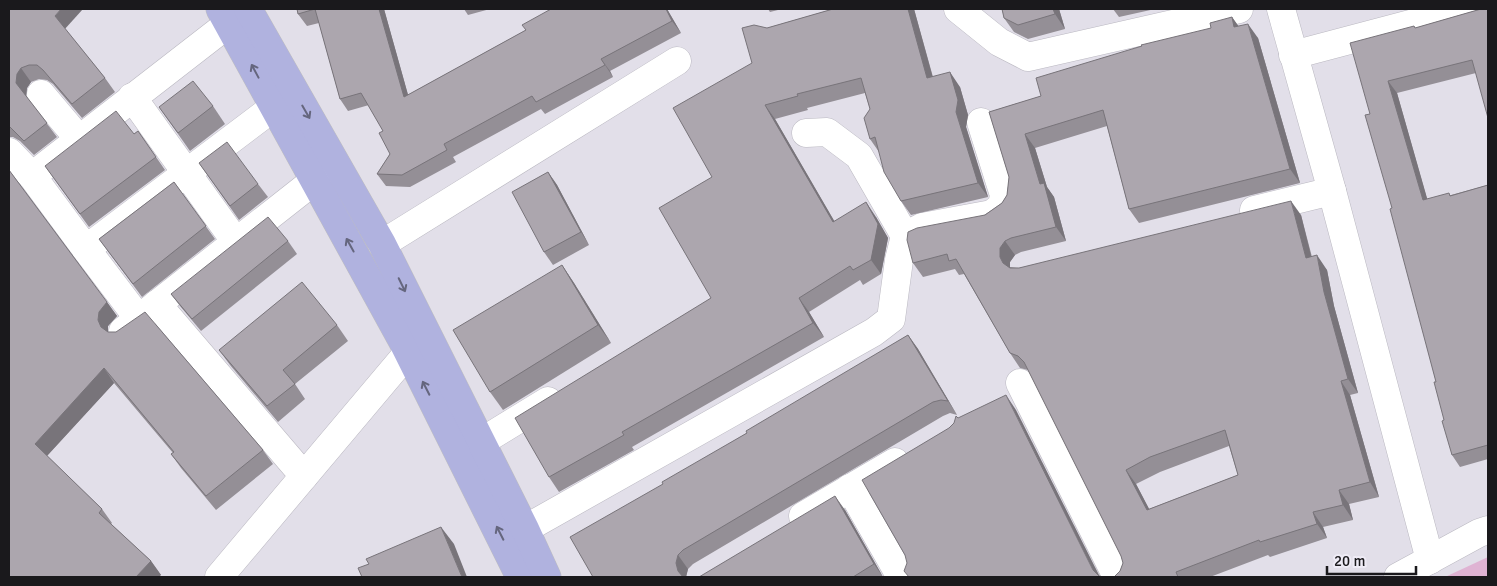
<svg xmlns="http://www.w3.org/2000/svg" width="1497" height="586" viewBox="0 0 1497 586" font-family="Signika,sans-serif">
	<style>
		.green { fill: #dfb3d3 }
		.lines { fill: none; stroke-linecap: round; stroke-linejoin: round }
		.minor-casing { stroke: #bab8c1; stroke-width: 29 }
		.major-casing { stroke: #bfbfbf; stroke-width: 29 }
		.minor { stroke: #fff; stroke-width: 28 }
		.major { stroke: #b0b2df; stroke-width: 28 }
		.wall { fill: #948f96; fill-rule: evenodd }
		.shaded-wall { fill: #78747a }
		.building { fill: #aca6ae; stroke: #78747a; fill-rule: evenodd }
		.oneway { stroke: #65667e }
	</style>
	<rect width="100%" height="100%" fill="#e2dfe9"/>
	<path class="green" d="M1488 557V577H1445Z"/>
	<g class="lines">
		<g class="minor-casing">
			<g id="minor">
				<path d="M958 9 999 42 1028 57 1239 9"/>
				<path d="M1281 9 1332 191 1430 560"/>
				<path d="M228 24 32 176 86 249 274 107"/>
				<path d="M1293 55 1467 9"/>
				<path d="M41 94 79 139"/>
				<path d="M132 97 236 242"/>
				<path d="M806 133 827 132 859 156 905 236"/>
				<path d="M9 152 32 176"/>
				<path d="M1254 210 1332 191"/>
				<path d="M382 244 677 61"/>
				<path d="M86 249 139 319"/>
				<path d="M157 304 304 476"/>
				<path d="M123 331 315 180"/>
				<path d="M1020 383 1117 577"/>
				<path d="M481 442 548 401"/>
				<path d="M850 488 901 577"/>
				<path d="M803 516 895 462"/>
				<path d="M525 529 874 332 891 319 899 260 905 236 922 227 992 214 1002 206 1004 195 981 122"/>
				<path d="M219 577 422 336"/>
				<path d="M1398 577 1479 533 1488 530"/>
			</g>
		</g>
		<g class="major-casing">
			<g id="major">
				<path d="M220 9 403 342 520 577"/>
				<path d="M248 9 382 244 525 529 547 577"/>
			</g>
		</g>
		<use href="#minor" class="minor"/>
		<use href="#major" class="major"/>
	</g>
	<g class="wall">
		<path d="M9 9 65 29 105 78 115 92 82 118 53 84 47 80 39 79 31 82 27 88 26 96 57 137 34 155 20 141 13 137H9Z"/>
		<path d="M297 9H384L408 95 526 30 551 9H667L681 33 610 71 613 77 545 114 541 109 453 157 456 162 410 187 386 186 377 174 390 154 383 131 369 105 348 111 340 99 319 23 307 26 298 14Z"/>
		<path d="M464 9H490L468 15Z"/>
		<path d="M768 9H782L770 12Z"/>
		<path d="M833 9H914L933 77 960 87 968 115 966 127 988 197 911 215 901 201 879 152 870 139V109L865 93 807 108 808 110 775 119 834 221 876 217 888 238 881 274 863 285 860 280 809 312 824 337 632 447 634 450 559 492 549 477 711 298 712 177 752 63 767 28Z"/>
		<path d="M1002 9H1059L1065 29 1028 39 1014 32 1004 18Z"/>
		<path d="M1113 9H1155L1119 17Z"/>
		<path d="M1481 9 1476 73 1397 93 1427 199 1451 195 1488 185V459L1460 467 1452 455 1436 382 1392 208 1370 114 1414 26 1415 28Z"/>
		<path d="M1232 17 1238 26 1258 38 1300 183 1139 223 1129 209 1107 126 1035 148 1047 187 1054 197 1066 241 1021 252 1015 255 1010 262V267L1019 268 1301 215 1312 257 1327 270 1334 306 1358 393 1350 395 1379 497 1349 504 1353 520 1323 527 1327 538 1270 557 1268 555 1210 577H1112H1114L1120 571 1123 563 1121 556 1028 370 1020 368 1010 353 964 274 959 275 955 269 923 277 913 263 1002 203 1007 195 1009 177 989 112 1041 96 1211 28ZM1229 446 1238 475 1149 509 1136 484 1160 472Z"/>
		<path d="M213 106 225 124 190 151 159 107Z"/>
		<path d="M138 131 165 170 89 227 45 166 134 134Z"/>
		<path d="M199 163 258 184 268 197 239 220Z"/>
		<path d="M9 170 117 316 108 326V332L263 450 273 464 216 510 181 468 171 454 173 453 114 383 47 456 102 509 112 523 111 524 151 561 161 575 9 577Z"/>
		<path d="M548 172 557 185 589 245 553 265 544 252Z"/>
		<path d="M174 182 215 239 142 297 99 239Z"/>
		<path d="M288 241 297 254 201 331 180 306 171 294Z"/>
		<path d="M562 265 574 283 611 343 503 410 490 392Z"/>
		<path d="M337 325 348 341 295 384 305 399 278 422 230 365 219 350Z"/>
		<path d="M908 335 918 349 957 415 950 413 943 416 693 564 688 569 686 577H593L663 484Z"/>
		<path d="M845 510 883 577H697H699Z"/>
	</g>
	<g class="shaded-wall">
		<path d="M61 9H83L64 30 55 16Z"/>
		<path d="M379 9H384L412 109 404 97Z"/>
		<path d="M666 9H667L681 33 672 21Z"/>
		<path d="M908 9H914L937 93 927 78Z"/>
		<path d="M1053 9H1059L1065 29 1055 14Z"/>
		<path d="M1232 17 1242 31 1234 27Z"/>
		<path d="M1248 24 1258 38 1300 183 1290 169Z"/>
		<path d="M601 59 610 71 613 77Z"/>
		<path d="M21 68 31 82 27 88 26 97 16 83 17 74Z"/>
		<path d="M950 72 960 87 968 115 966 127 988 197 978 183 956 112Z"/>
		<path d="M1388 81 1397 93 1431 212 1423 200Z"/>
		<path d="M765 105 775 119 843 236 833 222Z"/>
		<path d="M1025 134 1035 148 1047 187 1054 197 1066 241 1056 227 1040 184Z"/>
		<path d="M548 172 557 185 589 245 581 232Z"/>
		<path d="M1291 201 1301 215 1315 272 1306 258Z"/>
		<path d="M866 202 876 217 888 238 881 274 871 260Z"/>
		<path d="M1005 241 1015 255 1010 262V271L1003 263 1000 257V248Z"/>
		<path d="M1317 255 1327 270 1334 306 1358 393 1348 379 1324 292Z"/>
		<path d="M562 265 574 283 611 343 598 325Z"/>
		<path d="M799 298 809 312 824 337 813 323Z"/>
		<path d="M107 302 117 316 108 326V334L101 327 98 320 99 312Z"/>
		<path d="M908 335 918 349 957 415 948 401Z"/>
		<path d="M104 368 114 383 45 458 35 444Z"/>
		<path d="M1341 381 1350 395 1379 497 1370 482Z"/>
		<path d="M1006 395 1016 410 1100 577 1093 570Z"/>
		<path d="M1126 470 1136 484 1157 524 1147 510Z"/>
		<path d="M1339 490 1349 504 1353 520 1343 505Z"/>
		<path d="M835 496 845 510 883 577 874 564Z"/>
		<path d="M1313 512 1323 527 1327 538 1317 524Z"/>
		<path d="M441 527 454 544 467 577H462Z"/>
		<path d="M678 555 688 569 686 577H682L678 571 676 563Z"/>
		<path d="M151 561 161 575 159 577H136Z"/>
	</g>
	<g class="building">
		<path d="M9 9H61L55 16 105 78 72 104 43 70 37 65H29L21 68 17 74 16 83 47 123 24 141 9 126Z"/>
		<path d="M297 9H379L404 97 526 30 522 25 551 9H666L672 21 601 59 605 65 536 102 532 96 444 144 447 150 402 175 377 174 390 154 379 133 383 131 361 93 340 99 315 9 298 14Z"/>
		<path d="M833 9H908L927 78 950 72 958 100 956 112 978 183 901 201 884 172 875 137 870 139 864 118 870 109 861 78 797 94 798 96 765 105 833 222 866 202 878 224 871 260 853 270 850 266 799 298 813 323 622 432 624 435 549 477 515 418 711 298 659 208 712 177 673 108 752 63 742 28 754 25 767 28Z"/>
		<path d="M1002 9H1053L1055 14 1018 25 1004 18Z"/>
		<path d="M1481 9H1488V118L1472 60 1388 81 1423 200 1449 193 1450 196 1488 185V445L1452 455 1442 421 1444 420 1434 382H1436L1390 209 1392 208 1365 115 1370 114 1350 43 1414 26 1415 28Z"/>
		<path d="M1232 17 1234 27 1248 24 1290 169 1129 209 1103 110 1025 134 1040 184 1044 183 1056 227 1011 238 1005 241 1000 248V257L1003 263 1010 268H1019L1291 201 1306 258 1317 255 1324 292 1348 379 1341 381 1370 482 1339 490 1343 505 1313 512 1317 524 1260 542 1259 540 1176 572 1178 577H1112H1114L1120 571 1123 563 1121 556 1024 362 1018 356 1010 353 956 259 949 261 947 254 913 263 907 240 908 232 917 228 985 215 1002 203 1007 195 1009 177 989 112 1041 96 1036 78 1142 46 1141 45 1211 28 1210 23ZM1225 430 1238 475 1147 510 1126 470 1150 457Z"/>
		<path d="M193 81 213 106 178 133 159 107Z"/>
		<path d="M116 111 134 134 138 131 156 157 80 214 45 166Z"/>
		<path d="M227 142 258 184 230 206 199 163Z"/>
		<path d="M9 170 107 302 99 312 98 320 101 327 108 332H116L145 312 263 450 206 496 171 454 174 452 104 368 35 444 102 509 99 513 151 561 136 577H9Z"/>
		<path d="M548 172 581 232 544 252 512 192Z"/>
		<path d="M174 182 206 226 133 284 99 239Z"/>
		<path d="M268 217 288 241 192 319 171 294Z"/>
		<path d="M562 265 598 325 490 392 453 330Z"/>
		<path d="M302 282 337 325 283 370 295 384 267 406 219 350Z"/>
		<path d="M908 335 948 401 941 400 933 402 683 550 678 555 676 563 678 571 683 577H686H593L570 537 663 484 662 482 747 433 746 431Z"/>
		<path d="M1006 395 1093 570 1099 576 1103 577H909L904 571 907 563 905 555 862 480 949 428 954 423 956 416 958 418Z"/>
		<path d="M835 496 874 564 853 577H697H699Z"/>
		<path d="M441 527 462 577H362L358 568 369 564 366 559Z"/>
	</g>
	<defs><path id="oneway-shaft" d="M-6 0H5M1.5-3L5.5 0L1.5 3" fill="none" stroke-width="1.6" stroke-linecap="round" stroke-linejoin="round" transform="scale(1.25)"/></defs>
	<g class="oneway">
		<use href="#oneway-shaft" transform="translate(255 71) rotate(-118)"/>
		<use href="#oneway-shaft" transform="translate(306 112) rotate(60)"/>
		<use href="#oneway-shaft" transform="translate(350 245) rotate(-119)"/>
		<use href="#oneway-shaft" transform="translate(402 285) rotate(64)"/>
		<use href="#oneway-shaft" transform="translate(426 388) rotate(-117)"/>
		<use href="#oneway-shaft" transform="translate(500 533) rotate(-117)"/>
	</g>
	<rect width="1497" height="586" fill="none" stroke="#1a191c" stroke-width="20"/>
	<path d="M1327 566v8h89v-8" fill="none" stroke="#1a191c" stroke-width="2.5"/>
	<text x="1334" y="566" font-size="15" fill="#1a191c" stroke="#efecf6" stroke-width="4" paint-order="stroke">20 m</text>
</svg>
